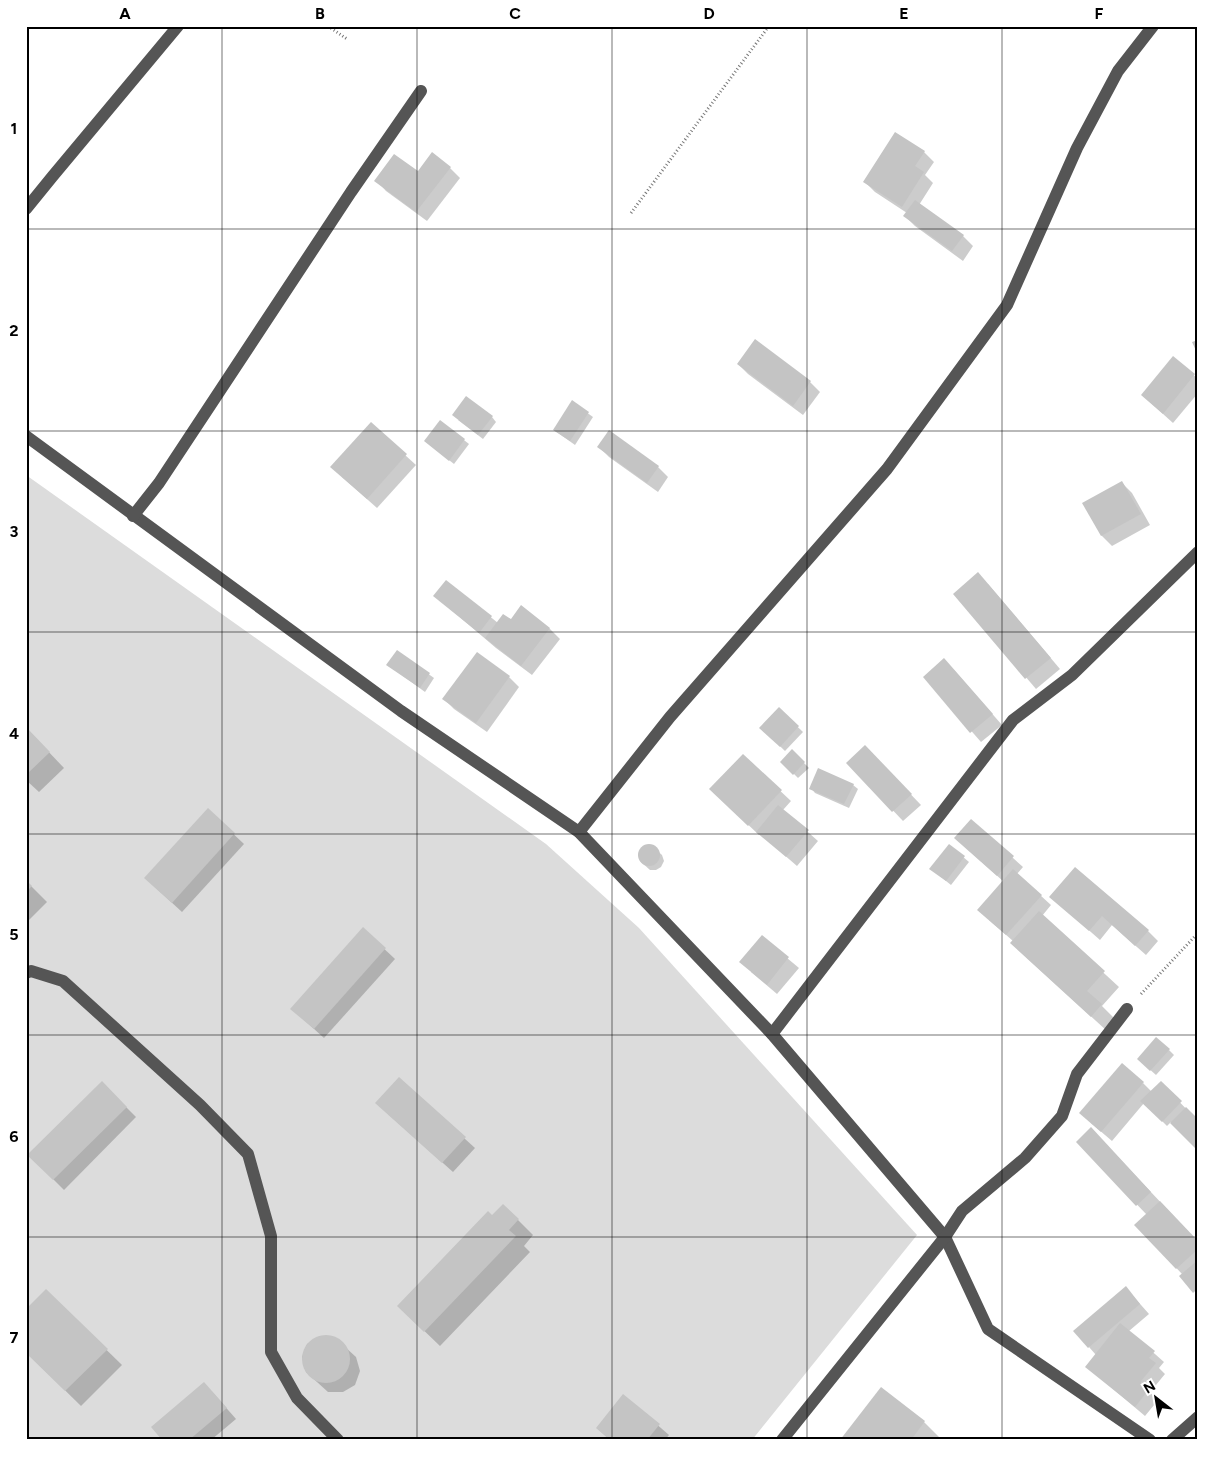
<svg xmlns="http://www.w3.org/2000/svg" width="1224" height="1466" viewBox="0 0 1224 1466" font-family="Figtree,sans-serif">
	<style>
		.green { fill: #dcdcdc }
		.shadow { fill: #0003 }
		.building { fill: #c4c4c4 }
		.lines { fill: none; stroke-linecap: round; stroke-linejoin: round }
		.path { stroke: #777; stroke-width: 3; stroke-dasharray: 1 2.5; stroke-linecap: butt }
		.minor { stroke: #555; stroke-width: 12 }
		.grid { fill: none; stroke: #000; stroke-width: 1; stroke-opacity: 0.55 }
		.neatline { fill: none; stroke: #000; stroke-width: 2 }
		.grid-label { font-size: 16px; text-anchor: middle; font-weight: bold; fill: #000 }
	</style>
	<rect width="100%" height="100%" fill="#fff"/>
	<path class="green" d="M26 475 546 844 639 928 917 1235 752 1440H26Z"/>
	<g class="shadow">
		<path d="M924 152 934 162 925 175 933 183 919 205 963 236 973 246 963 261 915 226 905 216 907 213 875 192 865 182Z"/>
		<path d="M450 168 460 178 427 221 386 191 376 180Z"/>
		<path d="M1174 358 1198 379V393L1173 423 1142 395Z"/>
		<path d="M738 364 810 382 820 392 803 415 748 374Z"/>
		<path d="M572 402 593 417 575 445 554 430Z"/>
		<path d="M492 417 496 422 483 439 458 420Z"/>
		<path d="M441 422 469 444 454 464 425 441Z"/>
		<path d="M371 424 416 465 377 508 342 477Z"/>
		<path d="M610 432 658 467 668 477 658 492 609 457 599 447Z"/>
		<path d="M1122 483 1132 493 1150 525 1112 546 1102 536 1084 503Z"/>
		<path d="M446 581 498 623 511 621 521 607 550 629 560 639 532 675 496 648 435 596Z"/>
		<path d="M988 584 1060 669 1036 689 955 594Z"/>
		<path d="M397 651 434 678 425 692 388 665Z"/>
		<path d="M954 670 1002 725 981 742 924 677Z"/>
		<path d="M509 677 519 687 487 732 454 709 444 699Z"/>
		<path d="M779 709 803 732 785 751 761 728Z"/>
		<path d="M26 728 64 768 39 792 26 780Z"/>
		<path d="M792 751 809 768 798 778 782 762Z"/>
		<path d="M743 756 791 801 783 810 818 841 797 866 760 834 759 835 721 799Z"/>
		<path d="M875 757 921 805 903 821 848 763Z"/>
		<path d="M853 785 858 789 849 808 815 793 811 788Z"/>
		<path d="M208 810 244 844 182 912 156 888Z"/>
		<path d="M971 820 1023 867 1017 874 1051 905 1042 916 1119 987 1102 1006 1117 1021 1107 1031 1027 958 1013 941 989 920 1004 882 955 838Z"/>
		<path d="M949 845 969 862 951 885 936 873Z"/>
		<path d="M646 846H652L662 855 664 861 661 867 656 870H650L640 861 639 855 641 849Z"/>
		<path d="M26 881 47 902 26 923Z"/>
		<path d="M1051 897 1148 931 1158 941 1146 955 1112 925 1100 940Z"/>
		<path d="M363 929 395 959 324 1038 302 1018Z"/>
		<path d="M762 937 799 968 777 994 751 972Z"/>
		<path d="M1169 1050 1174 1055 1156 1075 1138 1059Z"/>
		<path d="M399 1079 475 1148 453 1172 387 1113Z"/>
		<path d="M102 1083 136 1117 64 1190 29 1155Z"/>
		<path d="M1143 1083 1152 1092 1161 1083 1198 1121V1150L1171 1122 1167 1126 1144 1103 1112 1141 1091 1123Z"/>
		<path d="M1101 1139 1198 1242V1296L1182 1274 1136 1225 1147 1215 1077 1142Z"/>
		<path d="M503 1205 533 1235 524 1246 530 1252 440 1346 414 1321 492 1216Z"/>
		<path d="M1126 1288 1149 1314 1129 1331 1164 1362 1159 1368 1165 1374 1151 1391 1159 1399 1145 1416 1087 1367 1096 1355 1089 1347Z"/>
		<path d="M46 1291 122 1365 81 1406 26 1352Z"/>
		<path d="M320 1336 334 1337 356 1357 360 1371 355 1385 343 1392H328L306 1372 302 1357 307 1344Z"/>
		<path d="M881 1389 924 1422 939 1437 938 1440H842Z"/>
		<path d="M214 1394 236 1419 211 1440H164Z"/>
		<path d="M624 1396 669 1435 665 1440H610L597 1428Z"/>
	</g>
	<g class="building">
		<path d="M895 132 925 151 915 166 924 172 902 207 863 182Z"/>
		<path d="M432 152 451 167 416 212 374 181 394 154 418 171Z"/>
		<path d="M915 200 964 235 952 251 903 216Z"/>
		<path d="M755 339 811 381 793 406 737 364Z"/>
		<path d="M1198 340V355L1192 342Z"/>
		<path d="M1173 356 1195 374 1163 414 1141 395Z"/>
		<path d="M466 396 493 416 478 435 452 415Z"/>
		<path d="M572 400 589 412 570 441 553 430Z"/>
		<path d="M440 420 465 439 449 461 424 441Z"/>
		<path d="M371 422 407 454 367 499 330 467Z"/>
		<path d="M609 430 659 466 647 483 597 447Z"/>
		<path d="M1122 481 1141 514 1101 536 1082 503Z"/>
		<path d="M978 572 1051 658 1025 679 953 594Z"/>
		<path d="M446 580 492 616 479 633 433 596Z"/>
		<path d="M521 605 550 628 521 666 485 638 503 614 511 619Z"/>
		<path d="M397 650 430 673 420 688 386 665Z"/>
		<path d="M477 652 510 676 476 723 442 699Z"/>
		<path d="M944 658 993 714 970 733 923 677Z"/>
		<path d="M779 707 799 726 780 747 759 728Z"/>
		<path d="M26 727 50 752 26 775Z"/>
		<path d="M865 745 912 794 892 812 846 763Z"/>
		<path d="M792 749 805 762 793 775 780 762Z"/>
		<path d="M743 754 782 790 748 826 709 789Z"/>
		<path d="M818 768 854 784 844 804 809 789Z"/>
		<path d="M778 805 809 830 786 857 756 832Z"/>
		<path d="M208 808 235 833 172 903 144 878Z"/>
		<path d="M971 819 1014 856 997 876 954 838Z"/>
		<path d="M949 844 965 856 946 881 929 869Z"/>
		<circle cx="649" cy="855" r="11"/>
		<path d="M1075 867 1149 930 1135 946 1102 916 1089 931 1049 897Z"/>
		<path d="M1013 869 1042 895 1006 935 977 910Z"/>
		<path d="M26 880 32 886 26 892Z"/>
		<path d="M1039 911 1105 971 1087 991 1102 1004 1091 1017 1010 943Z"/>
		<path d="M363 927 386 948 314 1029 290 1009Z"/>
		<path d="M762 935 789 957 767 985 739 962Z"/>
		<path d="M1156 1037 1170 1049 1150 1071 1137 1059Z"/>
		<path d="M1122 1063 1144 1082 1101 1132 1079 1113Z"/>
		<path d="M399 1077 466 1137 442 1163 375 1103Z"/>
		<path d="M102 1081 127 1107 53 1180 27 1155Z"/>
		<path d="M1161 1081 1182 1101 1162 1122 1140 1101Z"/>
		<path d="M1186 1107 1198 1119V1151L1170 1123Z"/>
		<path d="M1091 1127 1151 1192 1136 1206 1076 1142Z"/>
		<path d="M1160 1201 1198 1241V1249L1176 1269 1134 1225Z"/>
		<path d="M503 1204 519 1219 509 1230 516 1236 424 1332 397 1306 488 1211 492 1215Z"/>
		<path d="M1198 1260V1288L1193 1293 1179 1276Z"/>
		<path d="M1126 1286 1140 1304 1088 1348 1073 1331Z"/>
		<path d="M46 1289 108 1349 65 1391 26 1353V1309Z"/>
		<path d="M1120 1323 1155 1351 1149 1358 1156 1363 1141 1381 1150 1388 1135 1407 1085 1367Z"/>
		<circle cx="326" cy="1359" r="24"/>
		<path d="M204 1382 227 1408 189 1440H162L151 1427Z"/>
		<path d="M881 1387 925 1421 911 1440H840Z"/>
		<path d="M623 1394 660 1424 647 1440H610L596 1428Z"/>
	</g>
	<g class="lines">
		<g class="path">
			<path d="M328 26 347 39"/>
			<path d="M631 213 769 26"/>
			<path d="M1141 994 1198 933"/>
		</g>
		<g class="minor">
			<path d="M26 209 52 177 178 26"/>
			<path d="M26 436 401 711 579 832 772 1034 945 1237 988 1329 1150 1440"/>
			<path d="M133 516 159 483 351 192 421 91"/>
			<path d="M579 832 670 717 887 469 1007 305 1077 148 1118 71 1153 26"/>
			<path d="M26 973 31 971 63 981 200 1105 248 1154 271 1236V1352L297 1398 338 1440"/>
			<path d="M772 1034 1013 720 1072 675 1198 552"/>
			<path d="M782 1440 945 1237 962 1211 1025 1158 1062 1116 1077 1074 1127 1009"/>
			<path d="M1172 1440 1198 1417"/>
		</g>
	</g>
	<path class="grid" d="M222 26V1440M417 26V1440M612 26V1440M807 26V1440M1002 26V1440M26 229H1198M26 431H1198M26 632H1198M26 834H1198M26 1035H1198M26 1237H1198"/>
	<rect width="1224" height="1466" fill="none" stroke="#ffffff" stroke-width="55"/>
	<g transform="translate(1156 1398) rotate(329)" stroke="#ffffff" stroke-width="4" paint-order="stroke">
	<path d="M0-4L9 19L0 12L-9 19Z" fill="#000000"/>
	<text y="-8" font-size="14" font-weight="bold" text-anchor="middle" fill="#000000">N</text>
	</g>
	<rect x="28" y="28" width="1168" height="1410" class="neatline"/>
	<g class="grid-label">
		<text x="125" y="19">A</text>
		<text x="320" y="19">B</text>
		<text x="515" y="19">C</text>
		<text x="709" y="19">D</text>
		<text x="904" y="19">E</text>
		<text x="1099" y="19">F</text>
		<text x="14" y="134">1</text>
		<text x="14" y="336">2</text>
		<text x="14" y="537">3</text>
		<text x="14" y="739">4</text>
		<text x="14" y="940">5</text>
		<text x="14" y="1142">6</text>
		<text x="14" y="1343">7</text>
	</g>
</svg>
